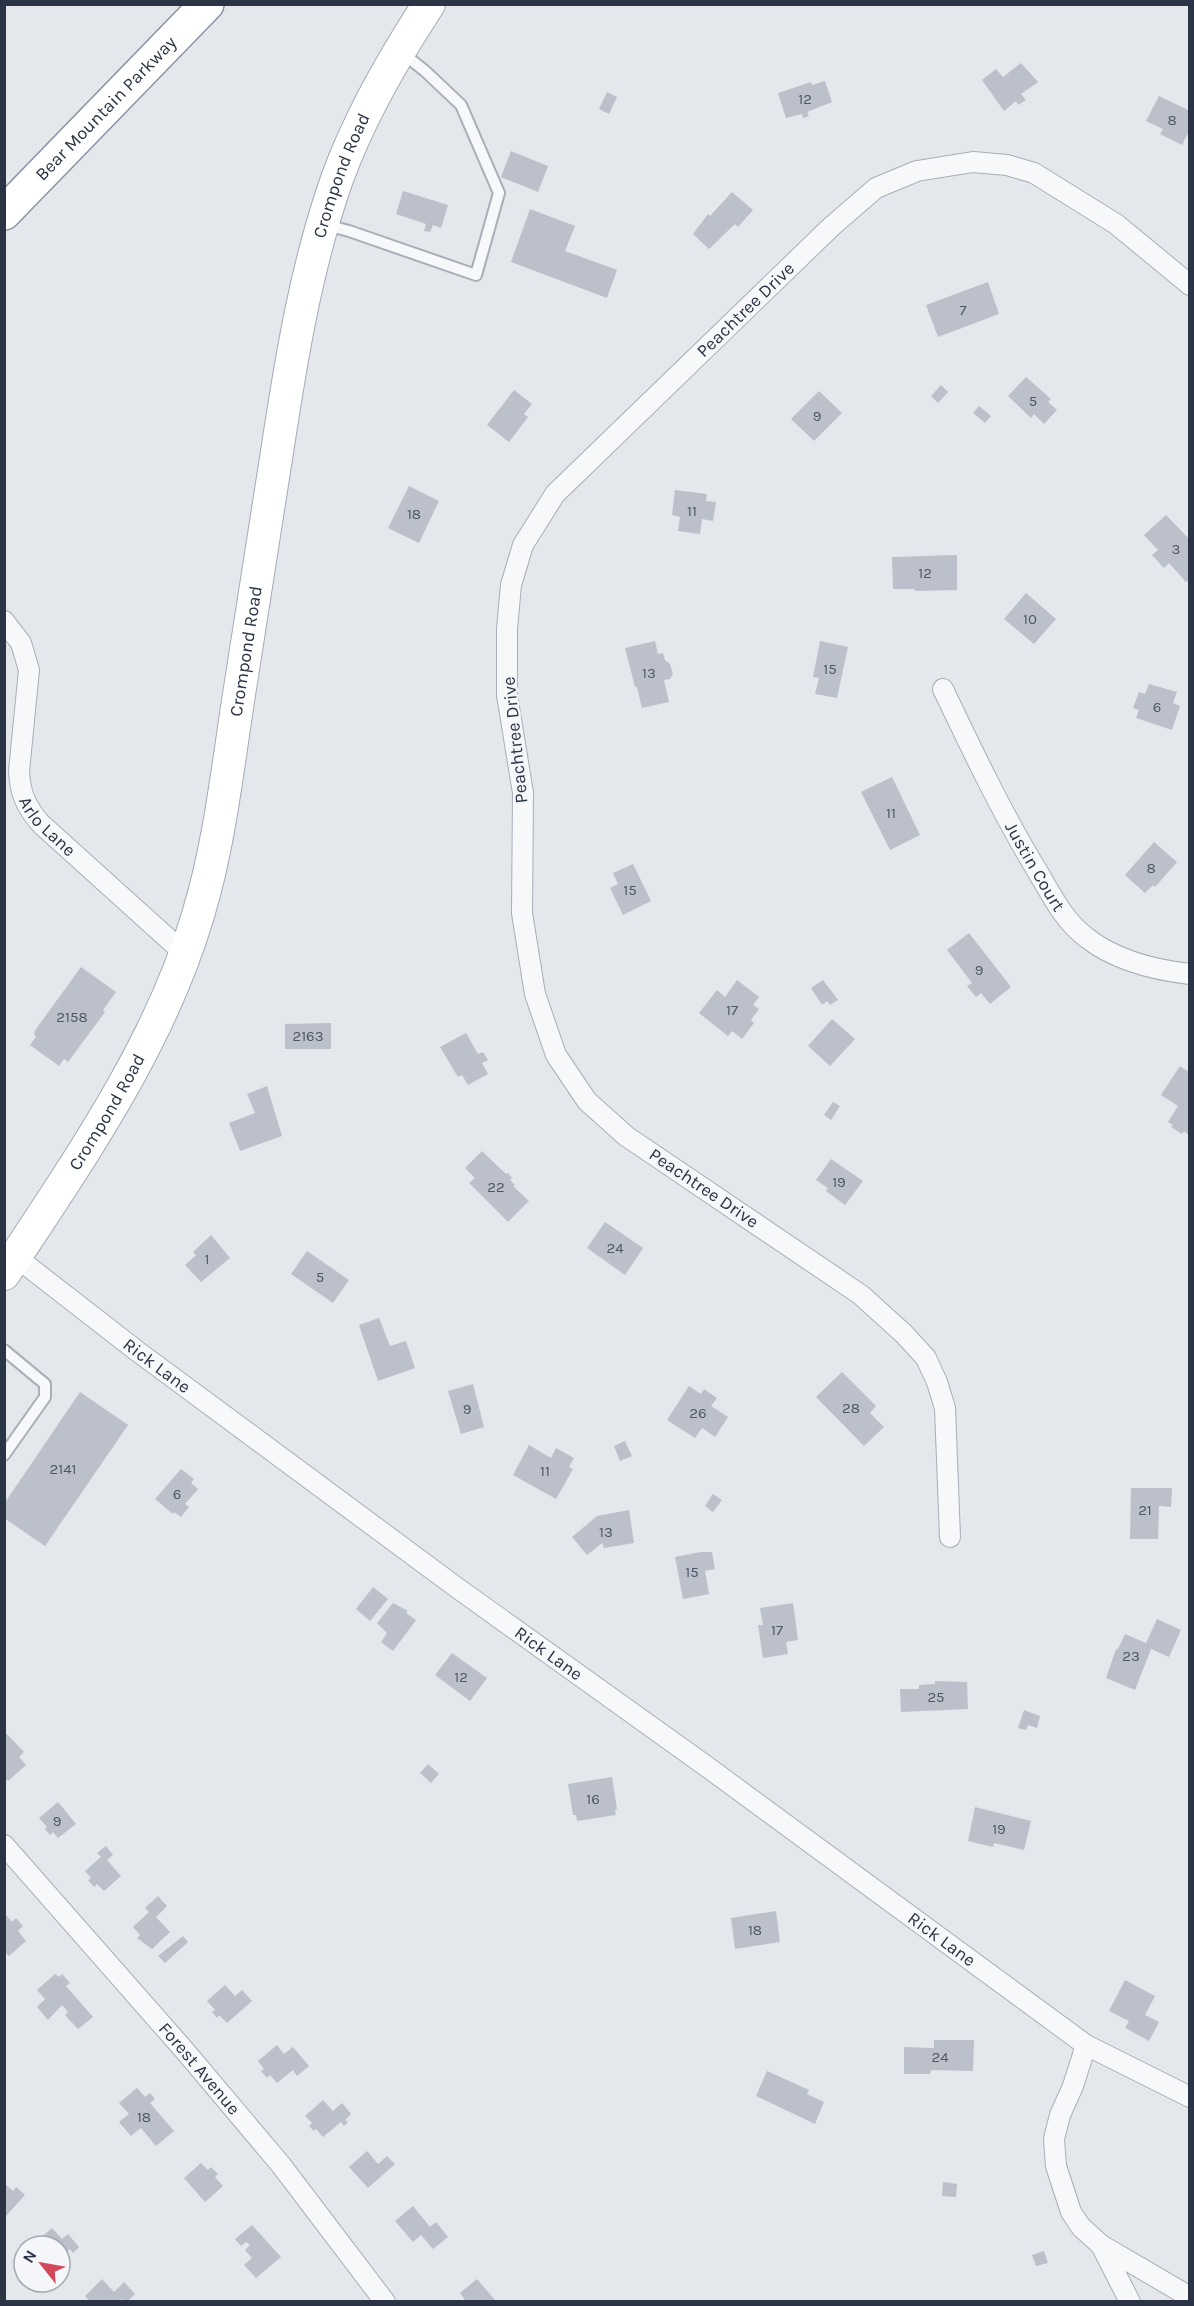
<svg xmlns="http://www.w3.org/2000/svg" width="1194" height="2306" viewBox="0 0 1194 2306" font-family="Karla,sans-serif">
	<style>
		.building { fill: #bbc0ca }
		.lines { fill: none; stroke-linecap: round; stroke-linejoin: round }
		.service-casing { stroke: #a9aeb7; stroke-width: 14 }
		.minor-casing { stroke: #a9aeb7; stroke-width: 22 }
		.primary-casing { stroke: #a3abb8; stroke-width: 34 }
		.trunk-casing { stroke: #8b94a3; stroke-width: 36 }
		.service { stroke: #f7f8fa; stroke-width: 10 }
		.minor { stroke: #f7f8fa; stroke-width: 20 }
		.primary { stroke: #fff; stroke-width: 32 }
		.trunk { stroke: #fff; stroke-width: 33 }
		.labels { text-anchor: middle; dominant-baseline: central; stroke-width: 4.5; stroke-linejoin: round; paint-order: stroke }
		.number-label { font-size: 15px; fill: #4f5766 }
		.street-label { font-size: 18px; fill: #2b3445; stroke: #f4f6f9 }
	</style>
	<rect width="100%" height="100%" fill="#e4e7ec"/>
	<g class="building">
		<path d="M1021 63 1038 82 1021 94 1026 100 1018 105 1016 101 1004 111 982 80 996 69 1003 77Z"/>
		<path d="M825 81 832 102 807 112 809 116 803 118 802 114 786 118 778 93 811 82 812 85Z"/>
		<path d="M607 92 617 97 609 114 599 109Z"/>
		<path d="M1159 96 1190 111V129L1182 145 1160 134 1163 129 1146 121Z"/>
		<path d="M511 151 548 166 538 192 501 177Z"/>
		<path d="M403 191 448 205 441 228 433 225 430 232 424 231 426 224 396 214Z"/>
		<path d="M732 192 753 210 738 227 735 224 709 249 693 234 708 214 710 216Z"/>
		<path d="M530 209 575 226 565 251 617 270 607 298 511 262Z"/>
		<path d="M988 282 999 314 938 337 926 305Z"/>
		<path d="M1026 377 1051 399 1048 402 1057 410 1044 424 1034 414 1031 418 1008 396Z"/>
		<path d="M941 385 948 392 938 403 931 396Z"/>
		<path d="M514 390 532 404 524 414 528 417 509 442 487 425Z"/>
		<path d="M819 391 842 413 814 441 791 419Z"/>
		<path d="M979 406 991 416 985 423 973 413Z"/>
		<path d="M409 486 439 501 419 543 388 528Z"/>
		<path d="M675 490 707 494 706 501 716 502 713 521 702 519 700 534 678 531 680 517 672 515Z"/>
		<path d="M1166 515 1190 540V579L1186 582 1169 563 1164 568 1152 555 1158 550 1144 535Z"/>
		<path d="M957 555V590L915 591V589H893L892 557Z"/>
		<path d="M1026 593 1056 619 1034 644 1004 619Z"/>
		<path d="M655 641 658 654 663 653 665 660 670 664 673 674 670 679 664 680 669 702 642 708 637 687H635L625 648Z"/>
		<path d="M820 641 848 647 837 698 815 694 819 678 813 677Z"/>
		<path d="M1149 684 1177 692 1173 703 1180 706 1172 730 1136 718 1139 710 1133 708 1139 692 1145 694Z"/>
		<path d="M892 777 920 835 890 850 861 792Z"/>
		<path d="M1154 842 1177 862 1155 887 1153 885 1145 893 1125 875Z"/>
		<path d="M633 864 651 901 623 915 610 888 618 884 613 873Z"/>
		<path d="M969 933 1011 987 990 1004 981 993 976 997 967 986 972 983 947 950Z"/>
		<path d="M81 967 116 992 103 1010 105 1012 68 1062 64 1059 59 1066 30 1045 36 1037 34 1034 36 1029Z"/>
		<path d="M737 980 759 997 753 1005 759 1009 751 1020 754 1023 742 1039 732 1031 728 1036 699 1013 717 990 725 997Z"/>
		<path d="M823 980 838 1000 830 1005 827 1001 822 1005 811 988Z"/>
		<path d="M832 1019 855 1039 830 1066 808 1046Z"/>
		<path d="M331 1023V1049H285V1024Z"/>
		<path d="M466 1033 478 1054 483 1052 488 1060 482 1063 488 1074 468 1085 462 1075 458 1077 440 1047Z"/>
		<path d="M1180 1066 1187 1071 1190 1066V1131L1187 1134 1184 1131 1182 1134 1171 1127 1173 1125 1168 1122 1178 1106 1161 1095Z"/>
		<path d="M267 1086 282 1136 240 1151 229 1123 255 1113 247 1094Z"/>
		<path d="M833 1102 840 1106 831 1120 824 1115Z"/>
		<path d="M482 1151 506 1174 508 1173 512 1178 510 1180 515 1185 513 1186 529 1201 508 1222 469 1183 475 1178 465 1168Z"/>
		<path d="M831 1159 863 1181 845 1205 826 1191 828 1188 816 1180Z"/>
		<path d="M605 1222 643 1248 625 1275 587 1248Z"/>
		<path d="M211 1235 230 1258 201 1282 185 1265 196 1255 193 1252Z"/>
		<path d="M307 1251 349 1280 333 1303 291 1274Z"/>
		<path d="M379 1318 390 1346 406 1341 415 1368 378 1381 359 1325Z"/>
		<path d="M842 1372 876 1406 870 1413 884 1427 864 1446 816 1397Z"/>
		<path d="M473 1384 484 1427 461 1434 448 1391Z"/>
		<path d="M689 1386 701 1394 704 1389 717 1398 711 1406 728 1417 715 1437 702 1428 695 1438 667 1420Z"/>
		<path d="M80 1392 128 1425 45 1546 4 1518V1504Z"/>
		<path d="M625 1441 632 1456 620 1461 614 1446Z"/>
		<path d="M529 1445 551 1458 556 1448 574 1458 569 1467 573 1469 556 1499 513 1475Z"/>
		<path d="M181 1469 194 1479 191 1483 198 1489 185 1504 189 1507 181 1517 174 1512 173 1514 155 1499Z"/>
		<path d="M1131 1488H1172L1171 1507 1159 1506 1158 1539H1130Z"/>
		<path d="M713 1494 722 1500 713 1512 705 1506Z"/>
		<path d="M629 1510 634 1543 604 1548 602 1543 587 1555 572 1537 597 1516Z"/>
		<path d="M701 1552H712L715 1569 705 1571 709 1594 683 1599 675 1557Z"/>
		<path d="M373 1587 388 1599 370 1621 356 1609Z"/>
		<path d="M393 1603 408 1611 406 1613 416 1620 393 1651 381 1642 387 1633 377 1623Z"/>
		<path d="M793 1603 798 1640 786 1642 788 1654 763 1658 758 1625H763L760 1608Z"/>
		<path d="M1157 1619 1181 1630 1169 1657 1151 1649 1135 1690 1106 1678 1116 1649H1118L1125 1634 1146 1643Z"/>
		<path d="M452 1653 487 1678 470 1701 435 1675Z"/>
		<path d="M935 1681 967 1682 968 1709 901 1712 900 1689H919V1685L935 1684Z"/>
		<path d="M1024 1710 1040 1716 1037 1728 1028 1725 1026 1730 1018 1728Z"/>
		<path d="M4 1731 24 1752 19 1757 26 1765 8 1781 4 1777Z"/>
		<path d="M428 1764 439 1774 431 1783 420 1773Z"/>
		<path d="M612 1777 617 1809 615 1810 616 1815 577 1821 576 1815H573L568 1784Z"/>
		<path d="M58 1802 76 1824 58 1838 53 1832 50 1835 45 1829 47 1827 39 1818Z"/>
		<path d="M975 1807 1031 1821 1024 1850 994 1843 993 1847 968 1841Z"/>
		<path d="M106 1846 113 1855 107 1860 121 1876 104 1891 97 1884 94 1887 88 1880 91 1878 85 1871 101 1857 97 1853Z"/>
		<path d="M158 1896 167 1906 156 1917 170 1932 152 1949 137 1938 140 1935 133 1927 149 1912 145 1908Z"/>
		<path d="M776 1911 780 1942 735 1949 731 1918Z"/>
		<path d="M4 1913 12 1922 16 1918 23 1926 18 1931 26 1941 9 1956 4 1951Z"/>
		<path d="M183 1936 188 1942 165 1963 158 1956Z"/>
		<path d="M55 1974 59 1977 62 1974 70 1983 66 1986 93 2017 78 2029 65 2015 68 2012 62 2005 48 2020 37 2007 45 1999 37 1990Z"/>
		<path d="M1125 1980 1155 1996 1145 2015 1159 2022 1149 2041 1125 2028 1129 2021 1109 2011Z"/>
		<path d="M225 1985 235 1996 242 1990 252 2001 227 2023 219 2015 217 2018 212 2012 215 2010 207 2001Z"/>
		<path d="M934 2040H974L973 2071 931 2070 930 2074H904V2047L934 2048Z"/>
		<path d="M277 2045 284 2054 293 2047 309 2066 297 2076 293 2070 277 2083 270 2075 267 2078 261 2071 264 2069 258 2061Z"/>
		<path d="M767 2071 809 2090 807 2094 824 2102 815 2124 756 2096Z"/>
		<path d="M137 2088 145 2097 150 2093 155 2099 150 2103 174 2131 156 2146 141 2128 131 2136 119 2122 129 2114 119 2103Z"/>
		<path d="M323 2100 333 2111 342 2103 351 2114 345 2120 348 2122 344 2126 341 2122 323 2137 316 2129 314 2131 309 2126 312 2123 305 2116Z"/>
		<path d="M367 2151 378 2164 387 2156 395 2164 368 2188 349 2167Z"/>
		<path d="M201 2163 208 2170 211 2167 218 2174 215 2177 223 2186 205 2202 184 2178Z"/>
		<path d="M943 2182 957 2184 956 2197 942 2196Z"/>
		<path d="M4 2183 13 2191 16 2187 25 2195 6 2216Z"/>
		<path d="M413 2206 430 2227 436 2222 448 2237 433 2249 421 2235 413 2242 395 2221Z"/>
		<path d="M252 2225 281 2257 256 2278 244 2265 252 2258 245 2250 250 2245 246 2242 241 2246 235 2239Z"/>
		<path d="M52 2228 62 2239 68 2234 79 2247 73 2253 70 2249 60 2258V2246H36L34 2244Z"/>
		<path d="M1044 2251 1048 2263 1036 2266 1032 2255Z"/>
		<path d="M102 2279 114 2292 124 2282 135 2294 127 2302 121 2299 119 2302H90L85 2296Z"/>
		<path d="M477 2279 495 2300 493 2302H464L465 2300 460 2293Z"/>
	</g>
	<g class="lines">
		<g class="service-casing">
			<g id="service">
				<path d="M326 225 349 231 476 275 499 193 461 105 425 71 401 52"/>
				<path d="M4 1350 45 1384V1397L4 1455"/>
			</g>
		</g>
		<g class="minor-casing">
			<g id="minor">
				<path id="s1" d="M4 621 21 643 29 670 19 771C20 793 26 807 41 824L185 954"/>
				<path id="s2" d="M943 689C972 750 1001 811 1036 869 1051 894 1063 920 1087 938 1115 960 1155 970 1190 974"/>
				<path id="s3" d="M16 1257 137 1351 456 1587 706 1766 1086 2045 1190 2097"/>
				<path id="s4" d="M950 1537 945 1408 937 1382 926 1358 904 1334 861 1295 626 1136 587 1101 556 1055 535 994 522 913 523 793 507 695V629L511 585 523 545 555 494 831 227 876 188 917 171 973 162 1007 165 1034 173 1116 224 1190 285"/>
				<path id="s5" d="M4 1845 185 2051 281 2165 385 2302"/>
				<path d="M1086 2045 1073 2086 1060 2115 1054 2139 1056 2166 1071 2212 1081 2227 1101 2245 1190 2297"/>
				<path d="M1101 2245 1130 2302"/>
			</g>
		</g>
		<g class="primary-casing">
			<g id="primary">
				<path id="s6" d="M4 1274C78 1161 159 1047 198 915 219 846 227 773 238 701 251 618 264 535 277 452 291 360 306 267 337 179 359 118 393 59 429 4"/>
			</g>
		</g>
		<g class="trunk-casing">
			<g id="trunk">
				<path id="s7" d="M4 213 207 4"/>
			</g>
		</g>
		<use href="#service" class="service"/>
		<use href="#minor" class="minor"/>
		<use href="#primary" class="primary"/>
		<use href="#trunk" class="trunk"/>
	</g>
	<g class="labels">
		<g class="number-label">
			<text x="805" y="99">12</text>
			<text x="1172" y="120">8</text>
			<text x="963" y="310">7</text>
			<text x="1033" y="401">5</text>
			<text x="817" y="416">9</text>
			<text x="692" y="511">11</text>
			<text x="414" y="514">18</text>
			<text x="1176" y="549">3</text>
			<text x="925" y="573">12</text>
			<text x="1030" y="619">10</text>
			<text x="830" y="669">15</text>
			<text x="649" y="673">13</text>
			<text x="1157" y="707">6</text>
			<text x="891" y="813">11</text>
			<text x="1151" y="868">8</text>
			<text x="630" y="890">15</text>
			<text x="979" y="970">9</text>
			<text x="732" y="1010">17</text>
			<text x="72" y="1017">2158</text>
			<text x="308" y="1036">2163</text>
			<text x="839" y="1182">19</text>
			<text x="496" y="1187">22</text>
			<text x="615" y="1248">24</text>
			<text x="207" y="1259">1</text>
			<text x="320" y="1277">5</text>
			<text x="851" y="1408">28</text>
			<text x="467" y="1409">9</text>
			<text x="698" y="1413">26</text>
			<text x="63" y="1469">2141</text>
			<text x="545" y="1471">11</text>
			<text x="177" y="1494">6</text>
			<text x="1145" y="1510">21</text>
			<text x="606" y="1532">13</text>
			<text x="692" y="1572">15</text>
			<text x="777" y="1630">17</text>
			<text x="1131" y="1656">23</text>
			<text x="461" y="1677">12</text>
			<text x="936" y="1697">25</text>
			<text x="593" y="1799">16</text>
			<text x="57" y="1821">9</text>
			<text x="999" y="1829">19</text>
			<text x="755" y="1930">18</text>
			<text x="940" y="2057">24</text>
			<text x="144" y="2117">18</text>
		</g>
		<g class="street-label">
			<text stroke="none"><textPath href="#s7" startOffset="146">Bear Mountain Parkway</textPath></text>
			<text stroke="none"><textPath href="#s6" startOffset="1164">Crompond Road</textPath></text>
			<text stroke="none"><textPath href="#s4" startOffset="1508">Peachtree Drive</textPath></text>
			<text stroke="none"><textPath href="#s6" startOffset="678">Crompond Road</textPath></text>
			<text transform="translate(515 740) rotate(-96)">Peachtree Drive</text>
			<text stroke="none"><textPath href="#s1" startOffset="222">Arlo Lane</textPath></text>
			<text stroke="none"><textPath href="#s2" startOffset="200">Justin Court</textPath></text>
			<text stroke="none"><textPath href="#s6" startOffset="192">Crompond Road</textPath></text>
			<text transform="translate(704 1188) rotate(34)">Peachtree Drive</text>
			<text stroke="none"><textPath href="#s3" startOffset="178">Rick Lane</textPath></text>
			<text stroke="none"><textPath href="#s3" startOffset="664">Rick Lane</textPath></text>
			<text stroke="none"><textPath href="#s3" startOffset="1150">Rick Lane</textPath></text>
			<text stroke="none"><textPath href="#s5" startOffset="297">Forest Avenue</textPath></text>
		</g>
	</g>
	<rect width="1194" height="2306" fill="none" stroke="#2b3445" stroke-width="12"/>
	<g transform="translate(42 2264) rotate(301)"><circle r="28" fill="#f4f6f9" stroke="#a4a8b1" stroke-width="1.5"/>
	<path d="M0-4.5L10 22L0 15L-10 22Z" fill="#d1495b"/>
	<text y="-9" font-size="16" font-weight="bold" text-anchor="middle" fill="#2b3445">N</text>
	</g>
</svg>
